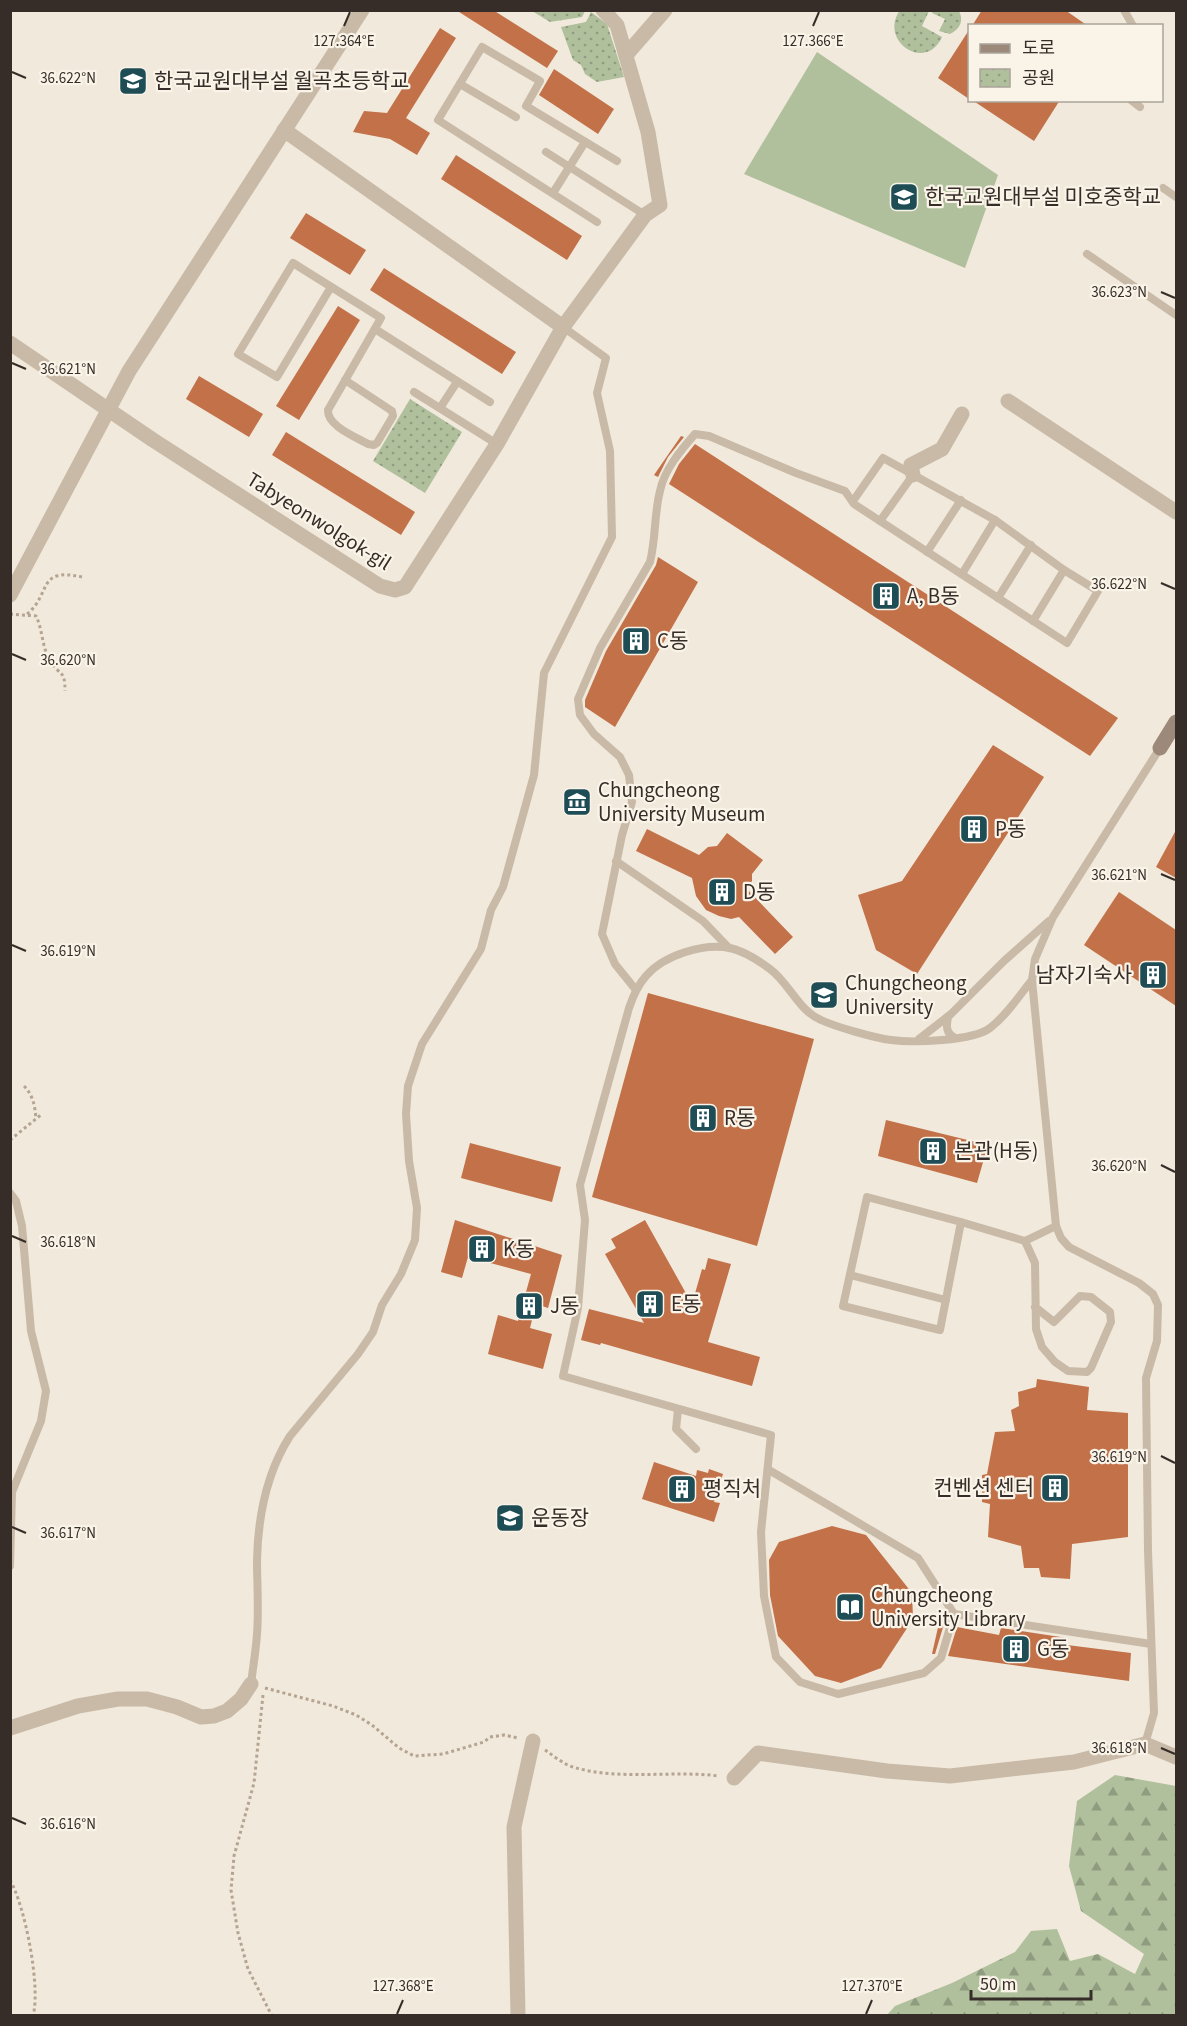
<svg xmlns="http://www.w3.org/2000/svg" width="1187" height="2026" viewBox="0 0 1187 2026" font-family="'Source Sans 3','Noto Sans KR',sans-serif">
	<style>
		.grass { fill: #b0c09c }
		.forest { fill: url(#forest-firs) }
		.park { fill: url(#park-dots) }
		.building { fill: #c27148 }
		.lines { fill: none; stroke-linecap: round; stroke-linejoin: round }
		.path { stroke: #b5a492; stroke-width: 3; stroke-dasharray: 3 3; stroke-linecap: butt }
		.lane { stroke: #c9baa8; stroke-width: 8 }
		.street { stroke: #c9baa8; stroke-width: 15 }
		.secondary { stroke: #9c8979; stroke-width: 15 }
		.ticks { fill: none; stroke: #362d28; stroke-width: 2 }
		.labels { text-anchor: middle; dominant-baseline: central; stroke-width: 4.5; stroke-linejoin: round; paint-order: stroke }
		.poi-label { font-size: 21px; fill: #362d28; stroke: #f9f3e8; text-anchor: start }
		.street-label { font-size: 21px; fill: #362d28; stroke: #f9f3e8 }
		.ticks-label { font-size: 15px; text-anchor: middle; fill: #362d28; stroke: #f9f3e8; stroke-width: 4.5; stroke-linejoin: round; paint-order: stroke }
	</style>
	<defs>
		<pattern id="forest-firs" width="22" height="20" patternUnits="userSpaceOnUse" patternTransform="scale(1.5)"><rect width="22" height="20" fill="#b0c09c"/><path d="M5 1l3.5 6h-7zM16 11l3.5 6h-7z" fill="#909c7f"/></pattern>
		<pattern id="park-dots" width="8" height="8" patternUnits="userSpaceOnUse" patternTransform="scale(1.5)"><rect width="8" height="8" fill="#b0c09c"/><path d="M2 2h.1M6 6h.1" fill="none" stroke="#909c7f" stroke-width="1.8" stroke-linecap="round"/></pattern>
	</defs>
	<rect width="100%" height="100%" fill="#f1e9db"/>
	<path class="grass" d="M817 52 998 175 965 268 744 174Z"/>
	<path class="forest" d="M1115 1775 1176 1786V2015H887L895 2006 952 1983 1015 1952 1031 1931 1057 1929 1070 1961 1098 1954 1135 1974 1144 1954 1081 1911 1069 1866 1077 1801Z"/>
	<g class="park">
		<path d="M900 10 929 11 922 26 942 37C926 73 878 41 900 10Z"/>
		<path d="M532 11H585L582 17 550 22Z"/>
		<path d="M933 11H959C964 21 960 29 950 34L939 31 945 19 932 13Z"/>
		<path d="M591 12 607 24 624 77 597 82 585 74 581 65 573 60 561 27 586 22Z"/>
		<path d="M410 399 462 432 425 493 373 461Z"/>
	</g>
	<g class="building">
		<path d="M456 10H493L558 51 547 68Z"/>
		<path d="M982 10H1065L1088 26H972Z"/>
		<path d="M440 28 456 38 406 118 430 133 417 155 390 139 353 132 364 111 387 113Z"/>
		<path d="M969 30V99L938 78Z"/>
		<path d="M554 69 614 109 598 134 539 95Z"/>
		<path d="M972 100H1060L1034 141Z"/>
		<path d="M456 155 582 236 567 260 441 179Z"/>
		<path d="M306 213 366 250 350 275 290 238Z"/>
		<path d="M384 268 516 352 502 374 370 290Z"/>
		<path d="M338 306 360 320 299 420 276 406Z"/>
		<path d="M199 376 263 414 249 437 186 399Z"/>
		<path d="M286 432 415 512 401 535 272 455Z"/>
		<path d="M681 436 684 437 668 457 658 477 654 475Z"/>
		<path d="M695 444 1118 718 1090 756 669 484 679 464Z"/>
		<path d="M658 557 698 582 615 727 585 707V700L606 651 656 565Z"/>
		<path d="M993 745 1044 777 917 974 876 950 858 895 902 881Z"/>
		<path d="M647 829 699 855 708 847 717 846 727 833 763 860 752 874V881L747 889 793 937 775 954 739 917 731 919 719 916 706 910 696 896 692 878 636 851Z"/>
		<path d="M1176 830V878L1156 867Z"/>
		<path d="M1119 892 1176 930V1006L1084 945Z"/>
		<path d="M648 993 814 1039 757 1246 592 1197Z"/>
		<path d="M886 1120 988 1145 977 1183 878 1156Z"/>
		<path d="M470 1143 561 1167 552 1202 461 1178Z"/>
		<path d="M455 1220 562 1255 548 1308 536 1304 530 1328 552 1334 543 1369 488 1354 498 1315 518 1321 531 1274 468 1257 462 1278 441 1272Z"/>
		<path d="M645 1220 692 1304 702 1269 705 1270 708 1258 731 1264 708 1342 760 1357 752 1386 601 1343 600 1345 581 1340 589 1309 644 1323 605 1254 616 1248 611 1239Z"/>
		<path d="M1037 1379 1089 1387 1087 1410 1128 1413V1537L1072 1544 1070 1579 1041 1577 1039 1568H1024L1021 1546 988 1537 990 1504 982 1502V1475L987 1474 995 1432 1015 1431 1011 1410 1019 1406 1018 1392 1036 1387Z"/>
		<path d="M654 1462 696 1476 697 1470 708 1473 709 1469 723 1474 714 1502 720 1503 714 1522 642 1499Z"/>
		<path d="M832 1526 866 1535 912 1593 913 1619 881 1668 841 1683 815 1676 778 1636 770 1595 769 1560 779 1542Z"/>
		<path d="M939 1623 944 1624 935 1654H932Z"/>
		<path d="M957 1627 999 1635 1001 1628 1067 1638V1645L1131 1653 1129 1681 948 1656Z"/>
	</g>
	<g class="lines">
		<g class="path">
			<path d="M10 614 36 616C43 630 42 650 51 662 61 677 65 670 65 691"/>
			<path d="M27 614C52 594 36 567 82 577"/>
			<path d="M24 1086C33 1095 35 1106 36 1119"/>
			<path d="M10 1140 42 1114"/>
			<path d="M265 1688 333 1706 356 1715 372 1725 399 1748 414 1756 443 1754 484 1742 490 1737 504 1735 518 1738"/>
			<path d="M263 1695 254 1783 234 1856 231 1890 238 1933 248 1969 272 2016"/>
			<path d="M545 1750C554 1756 563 1764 573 1767 618 1781 672 1770 719 1776"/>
			<path d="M10 1880C25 1906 41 1987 33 2016"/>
		</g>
		<g class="lane">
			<path d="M1124 10 1133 26"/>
			<path d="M460 84 516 117"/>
			<path d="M1131 100 1140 107"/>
			<path d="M546 152 645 215"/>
			<path d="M1163 188 1176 197"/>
			<path d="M553 193 585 142"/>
			<path d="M597 222 438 120 482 47 540 81 526 106 617 161"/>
			<path d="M1087 254 1176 315"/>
			<path d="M331 287 277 377 238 354 293 263 381 318 328 410C327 426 356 437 368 444L374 445 377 443 393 416 392 411 345 380"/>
			<path d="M375 329 490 402"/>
			<path d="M414 392 497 444"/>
			<path d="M440 408 457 382"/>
			<path d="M880 521 913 475"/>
			<path d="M927 552 961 500"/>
			<path d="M962 574 995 520"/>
			<path d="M998 598 1031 545"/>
			<path d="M1033 621 1064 570"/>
			<path d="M616 861 703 921 729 948"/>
			<path d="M1032 980C1019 996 1007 1015 990 1028 973 1041 913 1043 891 1040 875 1038 836 1027 821 1020 799 1011 789 983 770 969 758 960 744 951 730 948 703 943 664 955 646 976 637 986 633 996 629 1008L580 1185 585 1220 578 1308 563 1376 771 1435 761 1532 764 1596 776 1657 800 1682 838 1694 924 1673 941 1658 954 1614 1151 1644"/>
			<path d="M636 990 615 964 602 934 622 835 632 802 629 775 620 757 594 734 580 715 578 699 600 648 650 562C656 538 654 514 660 491 664 470 681 450 695 434L709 436 796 473 845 491 854 504 1067 643 1098 591 1064 570 995 520 883 458 853 501"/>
			<path d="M948 1017C946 1027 946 1033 955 1038"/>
			<path d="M919 1039 951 1014 1004 961 1049 921"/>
			<path d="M10 1193 16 1201 22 1226 31 1331 46 1391 41 1421 12 1492 10 1566"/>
			<path d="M961 1222 867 1197 843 1306 940 1330 961 1222 1025 1241 1056 1226"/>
			<path d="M1025 1241 1035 1263 1036 1329 1042 1347 1055 1362 1068 1371 1087 1372 1091 1368 1111 1322 1110 1312 1091 1297 1080 1296 1054 1322 1035 1307"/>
			<path d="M850 1275 946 1300"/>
			<path d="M678 1409 676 1429 696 1449"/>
			<path d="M769 1470 918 1558 954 1614"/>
			<path d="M251 1684C253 1667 256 1650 257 1634 259 1609 257 1584 257 1560 258 1518 267 1472 290 1436L358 1354 373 1332 382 1305 401 1274 415 1240 417 1208 409 1161 406 1114 408 1086 422 1044 481 949 491 910 503 887 534 775 544 673 612 537 610 451 597 393 606 358 563 327"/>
			<path d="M1145 1744 1154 1713 1148 1551 1146 1378 1157 1341 1158 1305 1153 1294 1139 1283 1069 1247 1061 1238 1056 1226 1032 980 1035 959 1053 917 1160 748"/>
		</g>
		<g class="street">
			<path d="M626 55 665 10"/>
			<path d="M284 130 563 327"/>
			<path d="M10 343 153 440 380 586 395 590 405 587 497 444 563 327 645 215 660 205 648 132 617 25 603 10"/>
			<path d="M1008 401 1176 512"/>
			<path d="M913 475 911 465 942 449 962 414"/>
			<path d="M10 595 129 371 362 10"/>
			<path d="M10 1728 78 1706 118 1699H147L177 1707 201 1717 214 1716 227 1711 241 1699 251 1684"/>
			<path d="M734 1778 758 1753 887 1771 950 1776 1074 1762 1145 1744 1176 1757"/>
			<path d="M518 2016 514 1827 533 1741"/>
		</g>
		<path class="secondary" d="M1160 748 1176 722"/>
	</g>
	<path class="ticks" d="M344 26 350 12M813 26 819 12M12 72 26 78M1161 292 1175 298M12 363 26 369M1161 583 1175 589M12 654 26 660M1161 874 1175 880M12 945 26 951M1161 1165 1175 1172M12 1236 26 1242M1161 1456 1175 1463M12 1527 26 1533M1161 1748 1175 1754M12 1818 26 1824M397 2014 403 2000M866 2014 872 2000"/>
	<defs>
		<g id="school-square" transform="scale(1.5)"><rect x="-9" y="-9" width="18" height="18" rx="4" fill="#1e4d56" stroke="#f9f3e8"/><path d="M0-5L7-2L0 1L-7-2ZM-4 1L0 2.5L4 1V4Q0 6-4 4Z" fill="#fff"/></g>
		<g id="building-square" transform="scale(1.5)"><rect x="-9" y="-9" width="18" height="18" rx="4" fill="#1e4d56" stroke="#f9f3e8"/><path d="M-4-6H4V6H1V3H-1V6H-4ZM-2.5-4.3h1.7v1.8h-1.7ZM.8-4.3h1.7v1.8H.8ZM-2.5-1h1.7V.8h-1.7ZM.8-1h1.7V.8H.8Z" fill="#fff"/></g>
		<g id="museum-square" transform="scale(1.5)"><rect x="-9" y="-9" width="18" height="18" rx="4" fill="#1e4d56" stroke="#f9f3e8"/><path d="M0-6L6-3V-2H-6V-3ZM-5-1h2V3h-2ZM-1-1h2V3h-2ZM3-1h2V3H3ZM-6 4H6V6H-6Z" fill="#fff"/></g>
		<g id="university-square" transform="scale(1.5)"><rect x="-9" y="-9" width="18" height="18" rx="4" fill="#1e4d56" stroke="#f9f3e8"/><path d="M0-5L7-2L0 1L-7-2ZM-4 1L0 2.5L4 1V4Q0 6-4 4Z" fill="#fff"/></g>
		<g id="library-square" transform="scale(1.5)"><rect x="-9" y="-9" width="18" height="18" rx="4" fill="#1e4d56" stroke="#f9f3e8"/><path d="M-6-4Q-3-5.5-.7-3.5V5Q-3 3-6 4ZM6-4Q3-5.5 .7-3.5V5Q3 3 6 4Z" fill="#fff"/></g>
	</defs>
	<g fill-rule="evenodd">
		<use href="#school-square" x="133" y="81"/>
		<use href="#school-square" x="904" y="197"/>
		<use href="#building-square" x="886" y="596"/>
		<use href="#building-square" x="636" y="641"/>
		<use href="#museum-square" x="577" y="802"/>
		<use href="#building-square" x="974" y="829"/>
		<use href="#building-square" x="722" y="892"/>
		<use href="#building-square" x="1153" y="975"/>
		<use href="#university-square" x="824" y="995"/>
		<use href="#building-square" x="703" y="1118"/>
		<use href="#building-square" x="933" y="1151"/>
		<use href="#building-square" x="482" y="1249"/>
		<use href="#building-square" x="650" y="1304"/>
		<use href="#building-square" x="529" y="1306"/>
		<use href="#building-square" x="1055" y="1488"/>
		<use href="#building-square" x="682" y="1489"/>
		<use href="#school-square" x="510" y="1518"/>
		<use href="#library-square" x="850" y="1607"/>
		<use href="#building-square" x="1016" y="1649"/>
	</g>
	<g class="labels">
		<g class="poi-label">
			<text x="154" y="81">한국교원대부설 월곡초등학교</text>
			<text x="925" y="197">한국교원대부설 미호중학교</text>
			<text x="907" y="596">A, B동</text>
			<text x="657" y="641">C동</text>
			<text x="598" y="790">Chungcheong<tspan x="598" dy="24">University Museum</tspan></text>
			<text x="995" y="829">P동</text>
			<text x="743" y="892">D동</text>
			<text x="1132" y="975" text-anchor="end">남자기숙사</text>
			<text x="845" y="983">Chungcheong<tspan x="845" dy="24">University</tspan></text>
			<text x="724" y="1118">R동</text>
			<text x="954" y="1151">본관(H동)</text>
			<text x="503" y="1249">K동</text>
			<text x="671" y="1304">E동</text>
			<text x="550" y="1306">J동</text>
			<text x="1034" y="1488" text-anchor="end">컨벤션 센터</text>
			<text x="703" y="1489">평직처</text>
			<text x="531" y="1518">운동장</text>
			<text x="871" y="1595">Chungcheong<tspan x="871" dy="24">University Library</tspan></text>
			<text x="1037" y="1649">G동</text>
		</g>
		<g class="street-label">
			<text transform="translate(319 521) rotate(32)">Tabyeonwolgok-gil</text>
		</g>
	</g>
	<g class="ticks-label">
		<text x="344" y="46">127.364°E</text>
		<text x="813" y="46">127.366°E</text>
		<text x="68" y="83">36.622°N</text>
		<text x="1119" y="297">36.623°N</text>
		<text x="68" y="374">36.621°N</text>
		<text x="1119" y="589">36.622°N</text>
		<text x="68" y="665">36.620°N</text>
		<text x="1119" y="880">36.621°N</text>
		<text x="68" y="956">36.619°N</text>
		<text x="1119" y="1171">36.620°N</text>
		<text x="68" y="1247">36.618°N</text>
		<text x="1119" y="1462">36.619°N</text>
		<text x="68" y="1538">36.617°N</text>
		<text x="1119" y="1753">36.618°N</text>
		<text x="68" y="1829">36.616°N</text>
		<text x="403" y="1991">127.368°E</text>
		<text x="872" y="1991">127.370°E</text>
	</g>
	<rect width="1187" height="2026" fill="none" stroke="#362d28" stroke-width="24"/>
	<rect x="968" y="24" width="195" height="78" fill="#f9f3e8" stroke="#aba49b" stroke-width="1.5"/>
	<rect x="980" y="44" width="30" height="9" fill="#9c8979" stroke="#aba49b" stroke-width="1.5"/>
	<text x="1022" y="54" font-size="18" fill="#362d28">도로</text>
	<rect x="980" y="69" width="30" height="18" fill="url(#park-dots)" stroke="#aba49b" stroke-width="1.5"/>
	<text x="1022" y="84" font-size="18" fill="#362d28">공원</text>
	<path d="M971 1990v9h120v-9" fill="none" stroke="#362d28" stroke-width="3"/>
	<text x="980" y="1990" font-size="18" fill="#362d28" stroke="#f9f3e8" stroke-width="4.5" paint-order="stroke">50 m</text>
</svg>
